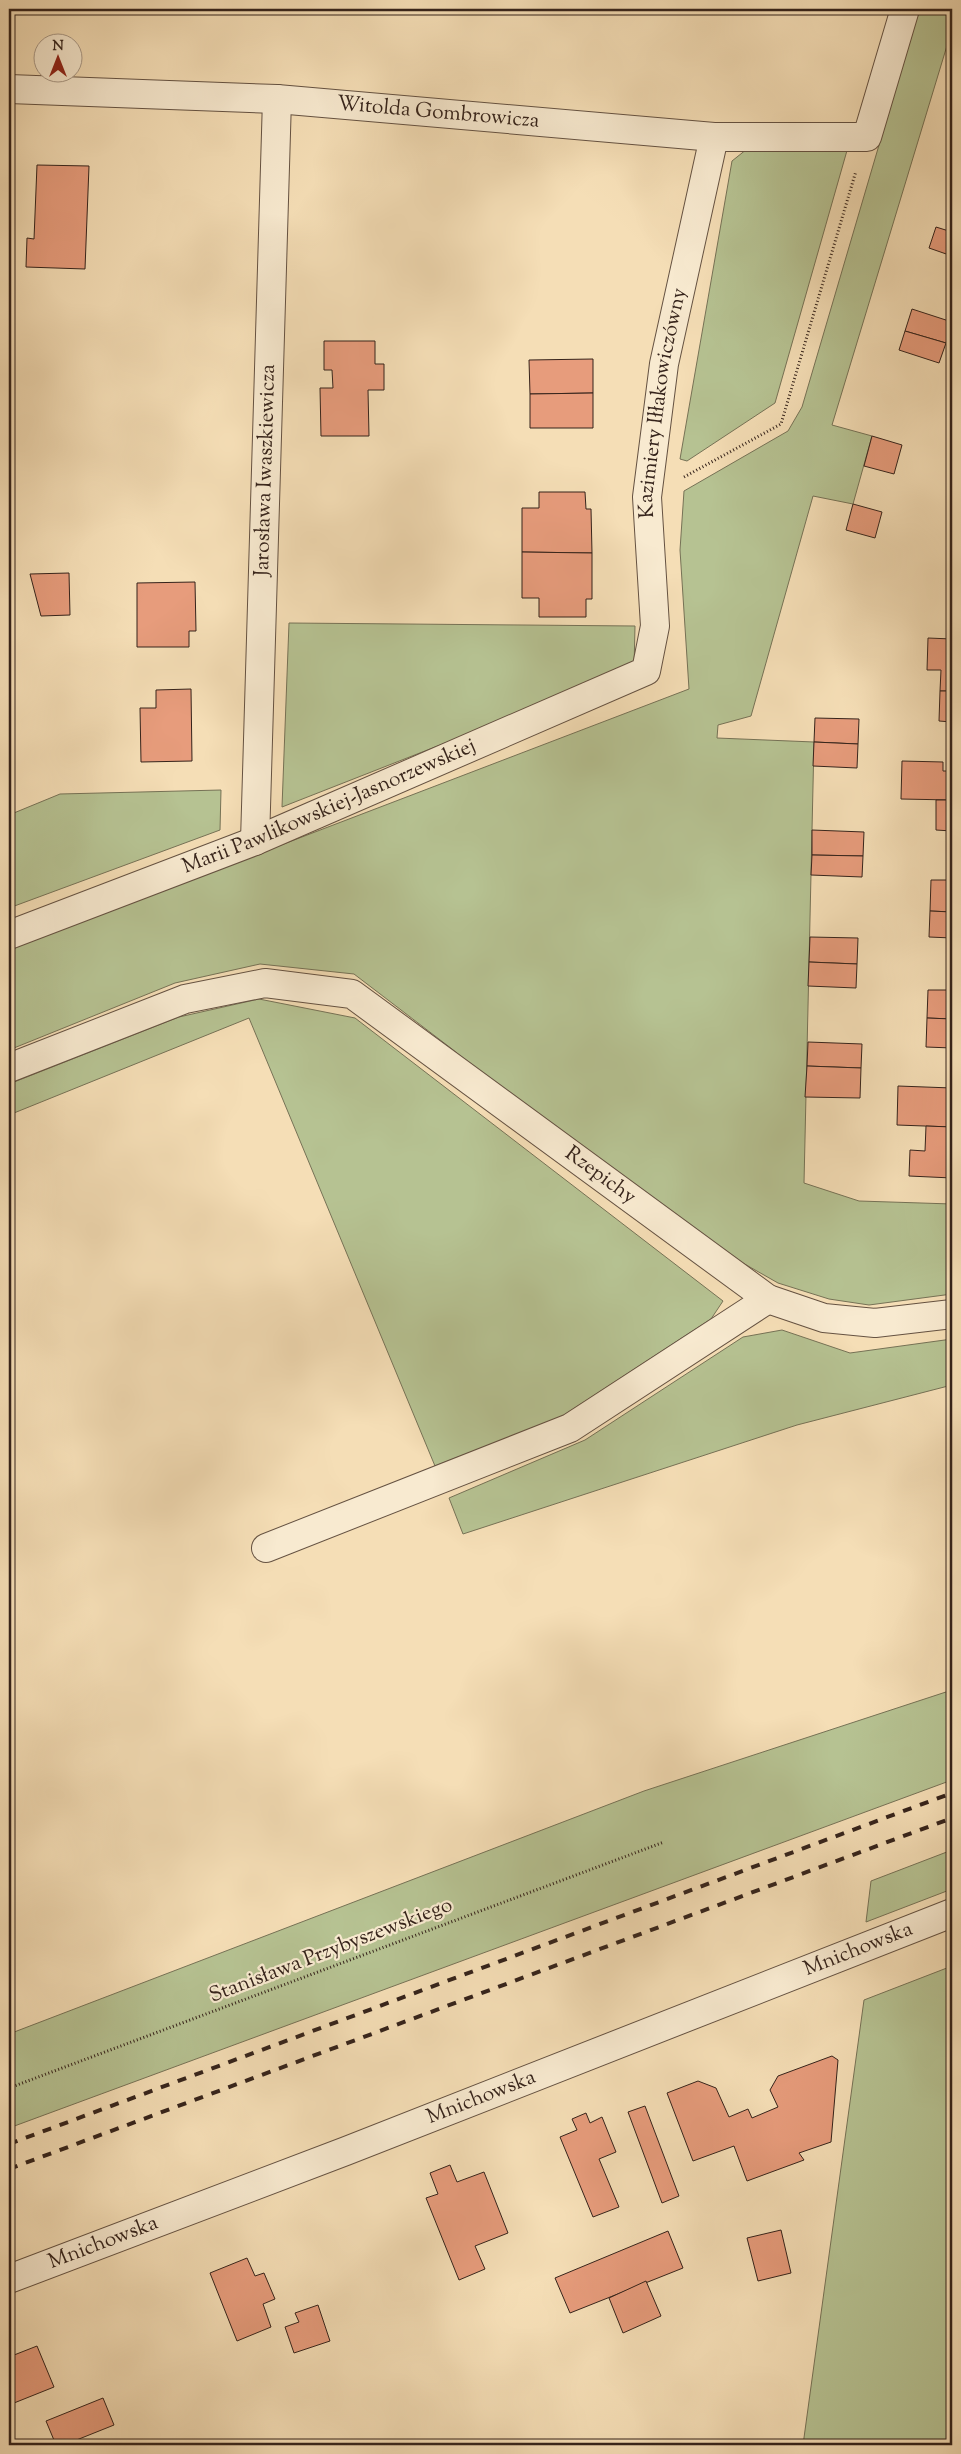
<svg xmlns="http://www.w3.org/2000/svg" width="961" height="2454" viewBox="0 0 961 2454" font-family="'Sorts Mill Goudy',serif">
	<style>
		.green { fill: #b6c292; stroke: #767256 }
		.building { fill: #e79c7c; stroke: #35231b }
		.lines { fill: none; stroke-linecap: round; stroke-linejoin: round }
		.minor-casing { stroke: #655242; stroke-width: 30 }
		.path { stroke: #35231b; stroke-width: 3; stroke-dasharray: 1 2.5; stroke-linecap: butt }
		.minor { stroke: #f8ead0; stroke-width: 28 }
		.rail { stroke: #35231b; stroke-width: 4; stroke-dasharray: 9 9; stroke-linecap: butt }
		.labels { text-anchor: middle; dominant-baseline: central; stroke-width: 4.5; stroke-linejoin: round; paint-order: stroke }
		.street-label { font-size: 21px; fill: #35231b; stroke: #f8ead0 }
	</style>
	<rect width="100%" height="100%" fill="#f5deb6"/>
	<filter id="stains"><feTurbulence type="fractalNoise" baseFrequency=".004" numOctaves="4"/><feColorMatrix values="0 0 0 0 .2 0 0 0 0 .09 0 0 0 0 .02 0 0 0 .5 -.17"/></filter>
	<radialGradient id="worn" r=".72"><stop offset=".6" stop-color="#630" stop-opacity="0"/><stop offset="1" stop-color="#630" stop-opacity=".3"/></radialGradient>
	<g class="green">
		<path d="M919 9H952V40L949 39 832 425 872 436 853 504 813 496 751 716 718 725 717 738 814 742 804 1183 859 1201 952 1204V1294L869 1305 829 1299 778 1283 734 1258 507 1095 452 1049 354 974 260 964 175 983 9 1050V949L689 689 680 550 684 491 788 431 802 407Z"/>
		<path d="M752 145 848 147 775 403 687 461 680 459 732 161Z"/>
		<path d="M289 623 635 626 634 669 282 807Z"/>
		<path d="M221 790 220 830 9 908V815L60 794Z"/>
		<path d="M259 999 355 1018 723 1301 711 1319 561 1417 435 1466 249 1018 9 1115V1084L179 1017Z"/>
		<path d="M782 1330 850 1353 952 1339V1385L797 1425 463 1534 449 1498 585 1440 743 1337Z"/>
		<path d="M952 1690V1780L9 2128V2034L644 1791Z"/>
		<path d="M952 1850V1889L866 1922 871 1881Z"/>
		<path d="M952 1966V2445H803L864 2000Z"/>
	</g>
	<g class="building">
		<path d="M37 165 89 166 85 269 26 267 27 238 34 239Z"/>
		<path d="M936 227 952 232V256L929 248Z"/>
		<path d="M912 309 952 322 946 343 905 331Z"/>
		<path d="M905 331 946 343 939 363 899 350Z"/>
		<path d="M324 341H375V364H384V390H368L369 436H321L320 388H333L332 370H324Z"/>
		<path d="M593 359V393L530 394 529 360Z"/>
		<path d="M593 393V428H530V394Z"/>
		<path d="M872 436 902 445 894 474 864 466Z"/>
		<path d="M539 492H585L586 509H591L592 553 522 552V508H539Z"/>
		<path d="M853 504 882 512 875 538 846 530Z"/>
		<path d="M522 552 592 553V599H586V617H539V598H522Z"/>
		<path d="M69 573 70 615 41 616 30 574Z"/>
		<path d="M195 582 196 631H189V647H137V583Z"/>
		<path d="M928 638 952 639V691H940L941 670H927Z"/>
		<path d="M191 689 192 761 141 762 140 708H156V690Z"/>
		<path d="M940 691H952V722L939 721Z"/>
		<path d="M815 718 859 719 858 744 814 742Z"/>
		<path d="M814 742 858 744 857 768 813 766Z"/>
		<path d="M902 761 943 762V771H952V800L901 799Z"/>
		<path d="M936 800H952V831L936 830Z"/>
		<path d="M812 830 864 832 863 856 812 855Z"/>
		<path d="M812 855 863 856 862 877 811 875Z"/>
		<path d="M931 880H952V912L930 911Z"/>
		<path d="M930 911 952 912V938L929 937Z"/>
		<path d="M810 937 858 938 857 964 809 962Z"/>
		<path d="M809 962 857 964 856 988 808 986Z"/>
		<path d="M928 990H952V1019L927 1018Z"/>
		<path d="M927 1018 952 1019V1048L926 1047Z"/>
		<path d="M808 1042 862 1044 861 1068 807 1066Z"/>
		<path d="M807 1066 861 1068 860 1098 805 1097Z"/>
		<path d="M898 1086 952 1088V1127L897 1125Z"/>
		<path d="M926 1126 952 1127V1178L909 1176 910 1150 925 1151Z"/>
		<path d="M832 2056 838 2060 831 2142 799 2153 804 2160 747 2181 734 2146 693 2161 667 2093 698 2081 716 2088 729 2117 748 2109 752 2118 778 2107 770 2090 778 2076Z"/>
		<path d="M645 2106 679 2196 662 2203 628 2112Z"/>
		<path d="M586 2113 590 2123 602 2117 616 2152 599 2159 619 2207 593 2217 560 2137 577 2130 572 2119Z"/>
		<path d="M450 2165 457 2182 484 2172 508 2233 475 2246 485 2269 459 2280 426 2198 438 2194 430 2173Z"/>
		<path d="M781 2230 791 2273 758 2281 747 2238Z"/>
		<path d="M668 2231 683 2268 570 2313 555 2278Z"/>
		<path d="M247 2258 255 2276 264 2273 275 2299 263 2304 271 2327 237 2341 210 2273Z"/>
		<path d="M646 2281 661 2316 623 2333 609 2298Z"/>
		<path d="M318 2305 330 2341 294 2353 285 2327 299 2322 295 2313Z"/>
		<path d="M37 2346 54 2387 9 2405V2357Z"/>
		<path d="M103 2398 114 2425 64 2445H56L46 2421Z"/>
	</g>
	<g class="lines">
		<g class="minor-casing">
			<g id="minor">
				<path id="s1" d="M9 89 277 99 714 137H867L905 9"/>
				<path id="s2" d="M255 841 277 99"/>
				<path id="s3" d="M9 935 255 841 646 671 655 626 647 497 664 364 714 137"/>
				<path id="s4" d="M9 1068 185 999 265 983 352 994 768 1299 824 1318 875 1323 952 1314"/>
				<path d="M266 1548 570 1428 768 1299"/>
				<path id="s5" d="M9 2279 346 2151 952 1913"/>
			</g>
		</g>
		<g class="path">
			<path d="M684 477 781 424 856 171"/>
			<path d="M9 2088 664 1842"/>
		</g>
		<use href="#minor" class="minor"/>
		<g class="rail">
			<path d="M9 2144 952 1793"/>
			<path d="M9 2169 952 1818"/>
		</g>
	</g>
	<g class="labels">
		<g class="street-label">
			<text stroke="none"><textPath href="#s1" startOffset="430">Witolda Gombrowicza</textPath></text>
			<text stroke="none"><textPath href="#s3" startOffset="960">Kazimiery Iłłakowiczówny</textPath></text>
			<text stroke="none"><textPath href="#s2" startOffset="371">Jarosława Iwaszkiewicza</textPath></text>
			<text stroke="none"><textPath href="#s3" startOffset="345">Marii Pawlikowskiej-Jasnorzewskiej</textPath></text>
			<text stroke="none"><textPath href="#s4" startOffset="666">Rzepichy</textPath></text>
			<text stroke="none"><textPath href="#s5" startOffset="911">Mnichowska</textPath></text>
			<text transform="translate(331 1951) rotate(-21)">Stanisława Przybyszewskiego</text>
			<text stroke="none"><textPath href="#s5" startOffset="506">Mnichowska</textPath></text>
			<text stroke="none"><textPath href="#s5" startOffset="101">Mnichowska</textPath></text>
		</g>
	</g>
	<rect width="961" height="2454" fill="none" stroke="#f5deb6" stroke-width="30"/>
	<rect x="10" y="10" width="941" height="2434" fill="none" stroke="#35231b" stroke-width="2.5"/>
	<rect x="15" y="15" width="931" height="2424" fill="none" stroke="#35231b"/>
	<g transform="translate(58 58)"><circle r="24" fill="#f8ead0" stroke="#aa9a88"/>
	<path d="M0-4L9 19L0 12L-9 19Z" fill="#8f2418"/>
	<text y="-8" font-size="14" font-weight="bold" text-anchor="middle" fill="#35231b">N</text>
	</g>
	<rect width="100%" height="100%" filter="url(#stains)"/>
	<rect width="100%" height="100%" fill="url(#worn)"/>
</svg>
